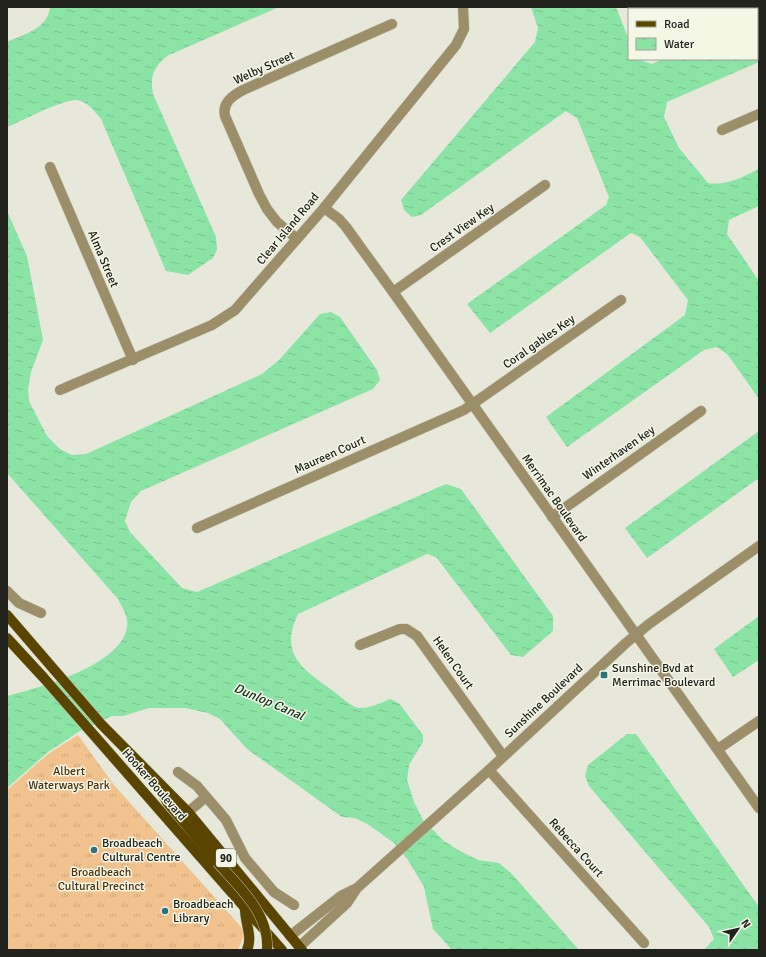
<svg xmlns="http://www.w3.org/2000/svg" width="766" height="957" viewBox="0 0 766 957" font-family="Signika,sans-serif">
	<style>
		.grass { fill: url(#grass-tufts) }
		.water { fill: url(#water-ripples) }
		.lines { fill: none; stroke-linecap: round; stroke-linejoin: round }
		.minor-casing { stroke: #c4c5b7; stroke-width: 11 }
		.major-casing { stroke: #c4c5b7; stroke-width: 11 }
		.minor { stroke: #9b8e69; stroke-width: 10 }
		.major { stroke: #594500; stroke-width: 10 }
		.major-bridge-casing { stroke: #c4c5b7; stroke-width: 11; stroke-linecap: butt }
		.major-bridge { stroke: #594500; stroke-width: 10 }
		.poi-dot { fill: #2c7180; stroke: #f4f6e6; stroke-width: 1.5 }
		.labels { text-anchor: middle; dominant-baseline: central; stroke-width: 3; stroke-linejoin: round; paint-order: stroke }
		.shield { fill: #f4f6e6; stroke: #62625a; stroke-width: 1 }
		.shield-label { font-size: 11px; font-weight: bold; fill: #23231e }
		.street-label { font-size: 12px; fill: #23231e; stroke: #f4f6e6 }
		.poi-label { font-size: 12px; fill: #23231e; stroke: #f4f6e6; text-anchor: start }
		.park-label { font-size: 12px; fill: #4d3311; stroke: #f4f6e6 }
		.water-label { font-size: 13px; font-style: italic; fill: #0c311a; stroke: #f4f6e6 }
	</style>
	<defs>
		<pattern id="grass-tufts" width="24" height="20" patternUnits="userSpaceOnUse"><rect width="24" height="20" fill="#f1c28d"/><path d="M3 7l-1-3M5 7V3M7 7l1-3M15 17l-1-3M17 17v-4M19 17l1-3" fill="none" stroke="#cea679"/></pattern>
		<pattern id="water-ripples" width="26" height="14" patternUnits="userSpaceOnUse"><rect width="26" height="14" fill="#8ce3a6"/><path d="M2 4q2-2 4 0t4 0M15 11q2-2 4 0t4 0" fill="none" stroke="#78c28e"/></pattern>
	</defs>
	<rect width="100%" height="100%" fill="#e7e8d9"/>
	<path class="grass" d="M78 735 114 785 242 928 244 936 238 950H7V790L48 754Z"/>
	<g class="water">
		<path d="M50 7H279L167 56C153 68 150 76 153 94L216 237 217 250 213 258 188 275 166 271 101 119C95 112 87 101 77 100 63 99 22 121 7 127V42C24 34 48 29 50 7Z"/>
		<path d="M531 7H616L629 40V59H637L652 64 663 59H757V19L759 18V62L667 102 664 117 679 148 708 183C727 186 742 177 759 169V206L729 220 727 234 759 281V399L728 355 717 347 704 350 567 447 546 417 685 315 688 300 640 237 631 233 490 333 467 304 606 205 609 197 577 118 566 111 421 215 412 217 404 210 401 200 535 42 538 28Z"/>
		<path d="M7 211 27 256 43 340 31 372 28 389 29 401 47 436 60 449 72 455 86 454 262 374 279 360 320 314 331 312 340 317 377 370 380 380 373 389 141 491 131 502 125 521 130 532 182 588 197 592 446 484 461 489 553 616V631L523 657 511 655 436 557 427 554 298 614C279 654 302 669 332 690 339 695 350 706 358 708 368 709 381 703 390 699L399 703 423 735V742L409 765 407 780 414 802 423 820 444 841 458 850 478 860 499 863 511 873 579 950H452L433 929 424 887 408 860 394 843 369 825 355 818 342 817 247 749 220 719 208 713 185 708H149L123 716H112L80 731 48 752 7 788V696C39 688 122 665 127 627 129 618 122 607 118 599L7 473Z"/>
		<path d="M759 431V478L647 558 625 528Z"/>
		<path d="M759 616V660L733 677 714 649Z"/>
		<path d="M627 734H636L759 907V950H704L714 939 709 927 589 786 585 776 588 765Z"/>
	</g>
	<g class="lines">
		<g class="minor-casing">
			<g id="minor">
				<path d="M722 130 759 114"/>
				<path d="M50 167 133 360"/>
				<path d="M324 208 339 219 346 227 393 292 759 808"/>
				<path d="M297 239 277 222 267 209 259 194 225 116C222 103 232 96 243 90L392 24"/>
				<path d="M393 292 545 185"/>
				<path d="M60 390 212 325 235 310 324 208 456 45 464 29 463 7"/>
				<path d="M552 517 701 411"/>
				<path d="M197 528 464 410 621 300"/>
				<path d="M7 591 19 603 41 613"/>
				<path d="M360 645 400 629H406L417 636 503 756"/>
				<path d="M718 749 759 721"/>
				<path d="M489 770 644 943"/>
				<path d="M178 772 197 786 226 820 245 858 274 892 294 905"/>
				<path d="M188 812 206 797"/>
				<path d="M290 936 341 896 355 889"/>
				<path d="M299 947 347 903 357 888 489 770 626 643 649 624 759 546"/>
			</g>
		</g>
		<g class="major-casing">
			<g id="major">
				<path d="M7 615 101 724 188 812 302 950"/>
				<path d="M7 638 43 677 282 950"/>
				<path d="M159 787 167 802 217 862"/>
				<path d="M245 909C245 924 253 936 247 950"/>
			</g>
		</g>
		<use href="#minor" class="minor"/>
		<use href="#major" class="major"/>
		<g class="major-bridge-casing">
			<path id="major-bridge" d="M217 862C239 887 270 914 267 950"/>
		</g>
		<use href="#major-bridge" class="major-bridge"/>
	</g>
	<g class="poi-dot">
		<rect x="600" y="671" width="8" height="8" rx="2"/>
		<circle cx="94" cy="850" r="4"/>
		<circle cx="165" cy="911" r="4"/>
	</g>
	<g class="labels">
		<rect class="shield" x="216" y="849" width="20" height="18" rx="3"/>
		<g class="shield-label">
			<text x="226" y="858">90</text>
		</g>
		<g class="street-label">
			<text transform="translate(264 68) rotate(-24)">Welby Street</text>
			<text transform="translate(462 228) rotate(-35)">Crest View Key</text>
			<text transform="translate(288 229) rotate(-50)">Clear Island Road</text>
			<text transform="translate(103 259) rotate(67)">Alma Street</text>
			<text transform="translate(539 342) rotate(-35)">Coral gables Key</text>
			<text transform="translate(619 453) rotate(-35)">Winterhaven key</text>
			<text transform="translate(330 455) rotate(-24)">Maureen Court</text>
			<text transform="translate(554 498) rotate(55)">Merrimac Boulevard</text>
			<text transform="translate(453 663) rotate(55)">Helen Court</text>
			<text transform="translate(544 701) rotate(-43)">Sunshine Boulevard</text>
			<text transform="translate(154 785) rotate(49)">Hooker Boulevard</text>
			<text transform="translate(576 848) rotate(48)">Rebecca Court</text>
		</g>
		<g class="poi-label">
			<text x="612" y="668">Sunshine Bvd at<tspan x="612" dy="14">Merrimac Boulevard</tspan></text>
			<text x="102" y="843">Broadbeach<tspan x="102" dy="14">Cultural Centre</tspan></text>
			<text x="173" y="904">Broadbeach<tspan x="173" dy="14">Library</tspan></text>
		</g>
		<g class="park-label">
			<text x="69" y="771">Albert<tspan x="69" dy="14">Waterways Park</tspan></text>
			<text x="101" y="872">Broadbeach<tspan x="101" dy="14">Cultural Precinct</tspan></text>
		</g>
		<g class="water-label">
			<text transform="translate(269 702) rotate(23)">Dunlop Canal</text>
		</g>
	</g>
	<rect width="766" height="957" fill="none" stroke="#23231e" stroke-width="16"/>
	<rect x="628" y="8" width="130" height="52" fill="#f4f6e6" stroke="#a0a296"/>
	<rect x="636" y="21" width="20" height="6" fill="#594500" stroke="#a0a296"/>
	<text x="664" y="28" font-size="12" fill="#23231e">Road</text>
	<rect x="636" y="38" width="20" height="12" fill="url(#water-ripples)" stroke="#a0a296"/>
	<text x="664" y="48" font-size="12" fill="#23231e">Water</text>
	<g transform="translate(738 929) rotate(56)" stroke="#f4f6e6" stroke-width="3" paint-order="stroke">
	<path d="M0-3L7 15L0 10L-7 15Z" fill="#23231e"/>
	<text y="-6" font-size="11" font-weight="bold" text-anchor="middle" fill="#23231e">N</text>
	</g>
</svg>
